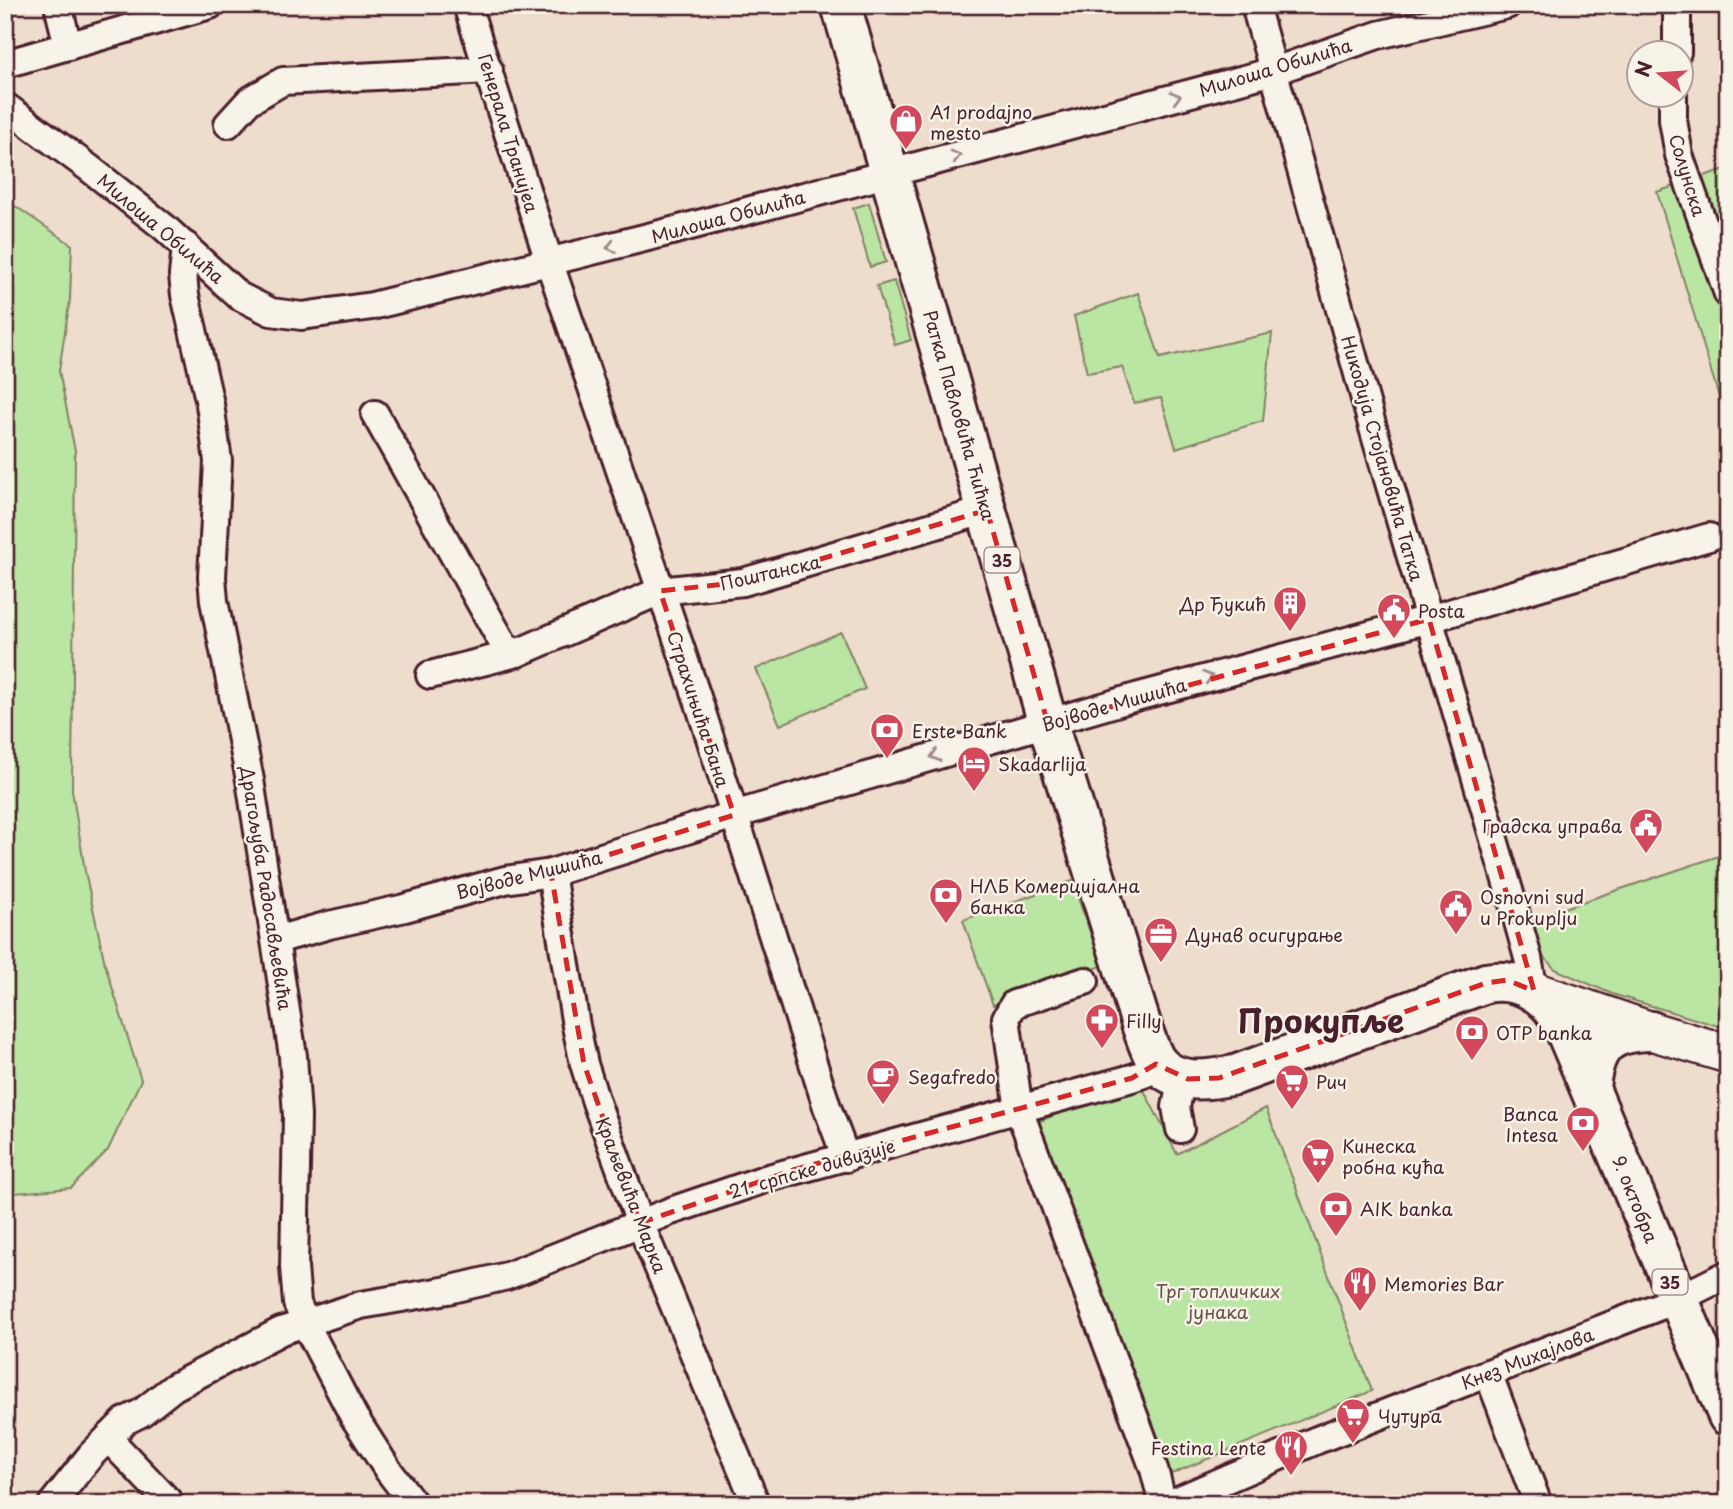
<svg xmlns="http://www.w3.org/2000/svg" width="1733" height="1509" viewBox="0 0 1733 1509" font-family="'Playpen Sans',sans-serif">
	<style>
		.green { fill: #bae5a2; stroke: #828266; stroke-width: 2 }
		.lines { fill: none; stroke-linecap: round; stroke-linejoin: round }
		.street-casing { stroke: #4a1f2b; stroke-width: 32 }
		.secondary-casing { stroke: #4a1f2b; stroke-width: 42 }
		.primary-casing { stroke: #4a1f2b; stroke-width: 44 }
		.street { stroke: #f7f3e8; stroke-width: 26 }
		.secondary { stroke: #f7f3e8; stroke-width: 37 }
		.primary { stroke: #f7f3e8; stroke-width: 38 }
		.oneway { stroke: #a0898a }
		.marked { fill: none; stroke: #d62828; stroke-width: 5; stroke-dasharray: 14 9; stroke-linejoin: round }
		.labels { text-anchor: middle; dominant-baseline: central; stroke-width: 5; stroke-linejoin: round; paint-order: stroke }
		.shield { fill: #f7f3e8; stroke: #7e5f64; stroke-width: 2 }
		.shield-label { font-size: 16px; font-weight: bold; fill: #4a1f2b }
		.street-label { font-size: 18px; fill: #4a1f2b; stroke: #f7f3e8 }
		.poi-label { font-size: 18px; fill: #4a1f2b; stroke: #f7f3e8; text-anchor: start }
		.park-label { font-size: 18px; fill: #665049; stroke: #f7f3e8 }
		.town-label { font-size: 32px; font-weight: bold; fill: #4a1f2b; stroke: #f7f3e8 }
	</style>
	<rect width="100%" height="100%" fill="#eedccc"/>
	<filter id="ink" filterUnits="userSpaceOnUse"><feTurbulence type="fractalNoise" baseFrequency=".0143" numOctaves="2"/><feDisplacementMap in="SourceGraphic" scale="14" xChannelSelector="R" yChannelSelector="G"/><feConvolveMatrix kernelMatrix="1 2 1 2 8 2 1 2 1" color-interpolation-filters="sRGB"/></filter>
	<g filter="url(#ink)">
		<g class="green">
			<path d="M1728 168V427L1657 192Z"/>
			<path d="M5 199 72 245 70 299 59 371 75 451 72 790 85 871 105 964 141 1080 108 1150 71 1188 5 1194Z"/>
			<path d="M869 203 886 262 870 267 853 208Z"/>
			<path d="M894 281 911 340 895 345 877 286Z"/>
			<path d="M1138 293 1160 358 1272 333 1263 421 1176 448 1161 398 1134 403 1122 367 1087 373 1074 316Z"/>
			<path d="M841 632 865 689 780 725 756 669Z"/>
			<path d="M1728 853V1029L1612 994 1555 969 1535 948 1526 921Z"/>
			<path d="M1072 881 1102 966 993 1005 963 920Z"/>
			<path d="M1138 1079 1177 1154 1266 1108 1372 1391 1164 1477 1031 1125Z"/>
		</g>
		<g class="lines">
			<g class="street-casing">
				<g id="street">
					<path d="M58 5 68 46"/>
					<path d="M467 5 549 261 698 700 827 1107 846 1158"/>
					<path d="M1255 5 1375 435 1513 904 1528 958 1534 991"/>
					<path d="M1677 52V5"/>
					<path d="M5 64 210 5"/>
					<path d="M1673 94V120L1679 155 1728 294"/>
					<path d="M5 106 89 168 164 227 239 296 271 312 302 316 372 306 672 231 1274 71 1378 35 1507 5"/>
					<path d="M228 124 249 101 283 81 489 70"/>
					<path d="M186 246 183 275 185 295 210 404 218 461 212 577 214 601 250 780 293 1056 297 1116 294 1267 297 1303 306 1325 354 1417 388 1470 414 1504"/>
					<path d="M375 414 505 647 517 653"/>
					<path d="M430 675 517 653 660 591 743 582 987 510"/>
					<path d="M551 873 576 1026 584 1064 596 1102 640 1223 756 1504"/>
					<path d="M276 940 329 925 405 908 505 880 551 873 734 815 1136 697 1429 619 1709 537"/>
					<path d="M1085 981 1014 1004 1006 1018 1019 1110 1154 1469 1163 1504"/>
					<path d="M1180 1129 1176 1107 1182 1078"/>
					<path d="M1488 1373 1538 1504"/>
					<path d="M108 1438 171 1504"/>
					<path d="M52 1504 91 1455 125 1421 141 1413 174 1387 281 1331 361 1305 448 1290 507 1276 671 1211 765 1179 1132 1078 1144 1074 1158 1063"/>
					<path d="M1169 1504 1317 1440 1678 1299 1728 1274"/>
				</g>
			</g>
			<g class="secondary-casing">
				<path id="secondary" d="M1534 991 1651 1031 1728 1054"/>
			</g>
			<g class="primary-casing">
				<g id="primary">
					<path d="M841 5 1048 724 1142 1027C1146 1038 1150 1052 1157 1062 1175 1086 1210 1080 1235 1075L1486 983C1520 977 1548 995 1563 1025L1728 1416"/>
					<path d="M1590 1087C1595 1044 1609 1032 1651 1031"/>
				</g>
			</g>
			<use href="#street" class="street"/>
			<use href="#secondary" class="secondary"/>
			<use href="#primary" class="primary"/>
		</g>
		<defs><path id="oneway-chevron" d="M-2-3.5L2.5 0L-2 3.5" fill="none" stroke-width="1.6" stroke-linecap="round" stroke-linejoin="round" transform="scale(1.75)"/></defs>
		<g class="oneway">
			<use href="#oneway-chevron" transform="translate(1176 97) rotate(-15)"/>
			<use href="#oneway-chevron" transform="translate(956 156) rotate(-15)"/>
			<use href="#oneway-chevron" transform="translate(611 247) rotate(166)"/>
			<use href="#oneway-chevron" transform="translate(1208 677) rotate(-16)"/>
			<use href="#oneway-chevron" transform="translate(935 756) rotate(163)"/>
		</g>
	</g>
	<path class="marked" d="M987 510 1048 724 1429 619 1534 991 1507 980 1486 983 1219 1078 1188 1079 1156 1064 1132 1078 793 1170 640 1223 584 1064 551 873 734 815 660 591 743 582Z"/>
	<defs>
		<g id="shop-pin" transform="scale(1.75)"><path d="M0 17L-7.5 6A9.5 9.5 0 1 1 7.5 6Z" fill="#d1495b" stroke="#f7f3e8"/><path d="M-5-2.5h2.3a2.7 3.5 0 0 1 5.4 0H5L5.5 6h-11ZM-1.5-2.5h3a1.5 2.3 0 0 0-3 0Z" fill="#fff"/></g>
		<g id="building-pin" transform="scale(1.75)"><path d="M0 17L-7.5 6A9.5 9.5 0 1 1 7.5 6Z" fill="#d1495b" stroke="#f7f3e8"/><path d="M-4-6H4V6H1V3H-1V6H-4ZM-2.5-4.3h1.7v1.8h-1.7ZM.8-4.3h1.7v1.8H.8ZM-2.5-1h1.7V.8h-1.7ZM.8-1h1.7V.8H.8Z" fill="#fff"/></g>
		<g id="civic-pin" transform="scale(1.75)"><path d="M0 17L-7.5 6A9.5 9.5 0 1 1 7.5 6Z" fill="#d1495b" stroke="#f7f3e8"/><path d="M-.6-6.5H3V-4.5H.6V-3L4-1V1h2V6H-6V1h2V-1L-.6-3ZM-1.2 2.5V6h2.4V2.5Z" fill="#fff"/></g>
		<g id="bank-pin" transform="scale(1.75)"><path d="M0 17L-7.5 6A9.5 9.5 0 1 1 7.5 6Z" fill="#d1495b" stroke="#f7f3e8"/><path d="M-6-4H6V4H-6ZM0-2.3a2.3 2.3 0 1 0 0 4.6a2.3 2.3 0 1 0 0-4.6Z" fill="#fff"/></g>
		<g id="hotel-pin" transform="scale(1.75)"><path d="M0 17L-7.5 6A9.5 9.5 0 1 1 7.5 6Z" fill="#d1495b" stroke="#f7f3e8"/><path d="M-6-4.5h1.5V1H6V5H4.5V3h-9V5H-6ZM-4 0a1.8 1.8 0 1 1 3.6 0ZM.5 0V-2.5h3Q6-2.5 6 0Z" fill="#fff"/></g>
		<g id="office-pin" transform="scale(1.75)"><path d="M0 17L-7.5 6A9.5 9.5 0 1 1 7.5 6Z" fill="#d1495b" stroke="#f7f3e8"/><path d="M-6-3h4V-5.5h4V-3h4V5H-6ZM-1-4.5V-3h2v-1.5ZM-6 0V1H6V0Z" fill="#fff"/></g>
		<g id="pharmacy-pin" transform="scale(1.75)"><path d="M0 17L-7.5 6A9.5 9.5 0 1 1 7.5 6Z" fill="#d1495b" stroke="#f7f3e8"/><path d="M-2-6h4v4h4v4h-4v4h-4v-4h-4v-4h4Z" fill="#fff"/></g>
		<g id="cafe-pin" transform="scale(1.75)"><path d="M0 17L-7.5 6A9.5 9.5 0 1 1 7.5 6Z" fill="#d1495b" stroke="#f7f3e8"/><path d="M-5.5-4.5H6V0H3Q3 3.5 0 3.5H-2.5Q-5.5 3.5-5.5 0ZM3-3.2v2h1.7v-2ZM-6 4.5H4V6H-6Z" fill="#fff"/></g>
		<g id="supermarket-pin" transform="scale(1.75)"><path d="M0 17L-7.5 6A9.5 9.5 0 1 1 7.5 6Z" fill="#d1495b" stroke="#f7f3e8"/><path d="M-6-5.5h2.5l.6 2H6L4.5 2H-2.5L-4.4-4H-6ZM-1.5 3.2a1.3 1.3 0 1 0 .1 0ZM3 3.2a1.3 1.3 0 1 0 .1 0Z" fill="#fff"/></g>
		<g id="restaurant-pin" transform="scale(1.75)"><path d="M0 17L-7.5 6A9.5 9.5 0 1 1 7.5 6Z" fill="#d1495b" stroke="#f7f3e8"/><path d="M-5-6h1v4h1v-4h1v4h1v-4h1v5L-1.5 .5V6h-2V.5L-5-1ZM5-6V6H3V1.5H1.5Q1.5-4 5-6Z" fill="#fff"/></g>
	</defs>
	<g fill-rule="evenodd">
		<use href="#shop-pin" x="906" y="121"/>
		<use href="#building-pin" x="1290" y="603"/>
		<use href="#civic-pin" x="1394" y="610"/>
		<use href="#bank-pin" x="887" y="730"/>
		<use href="#hotel-pin" x="974" y="763"/>
		<use href="#civic-pin" x="1646" y="825"/>
		<use href="#bank-pin" x="946" y="895"/>
		<use href="#civic-pin" x="1456" y="906"/>
		<use href="#office-pin" x="1161" y="934"/>
		<use href="#pharmacy-pin" x="1102" y="1020"/>
		<use href="#bank-pin" x="1472" y="1032"/>
		<use href="#cafe-pin" x="883" y="1076"/>
		<use href="#supermarket-pin" x="1292" y="1081"/>
		<use href="#bank-pin" x="1583" y="1123"/>
		<use href="#supermarket-pin" x="1318" y="1155"/>
		<use href="#bank-pin" x="1336" y="1208"/>
		<use href="#restaurant-pin" x="1360" y="1283"/>
		<use href="#supermarket-pin" x="1353" y="1415"/>
		<use href="#restaurant-pin" x="1291" y="1447"/>
	</g>
	<g class="labels">
		<g class="shield">
			<rect x="984.5" y="547.5" width="35" height="25" rx="5"/>
			<rect x="1652.5" y="1269.5" width="35" height="25" rx="5"/>
		</g>
		<g class="shield-label">
			<text x="1002" y="560">35</text>
			<text x="1670" y="1282">35</text>
		</g>
		<g class="street-label">
			<text transform="translate(1275 67) rotate(-17)">Милоша Обилића</text>
			<text transform="translate(509 133) rotate(73)">Генерала Транијеа</text>
			<text transform="translate(1688 175) rotate(73)">Солунска</text>
			<text transform="translate(728 216) rotate(-15)">Милоша Обилића</text>
			<text transform="translate(161 228) rotate(40)">Милоша Обилића</text>
			<text transform="translate(960 415) rotate(74)">Ратка Павловића Ћићка</text>
			<text transform="translate(1383 458) rotate(74)">Никодија Стојановића Татка</text>
			<text transform="translate(770 572) rotate(-13)">Поштанска</text>
			<text transform="translate(1114 704) rotate(-16)">Војводе Мишића</text>
			<text transform="translate(699 709) rotate(72)">Страхињића Бана</text>
			<text transform="translate(529 874) rotate(-14)">Војводе Мишића</text>
			<text transform="translate(267 888) rotate(81)">Драгољуба Радосављевића</text>
			<text transform="translate(812 1168) rotate(-16)">21. српске дивизије</text>
			<text transform="translate(632 1195) rotate(69)">Краљевића Марка</text>
			<text transform="translate(1636 1199) rotate(68)">9. октобра</text>
			<text transform="translate(1527 1358) rotate(-21)">Кнез Михајлова</text>
		</g>
		<g class="poi-label">
			<text x="930" y="111">A1 prodajno<tspan x="930" dy="21">mesto</tspan></text>
			<text x="1266" y="603" text-anchor="end">Др Ђукић</text>
			<text x="1418" y="610">Posta</text>
			<text x="912" y="730">Erste Bank</text>
			<text x="998" y="763">Skadarlija</text>
			<text x="1622" y="825" text-anchor="end">Градска управа</text>
			<text x="970" y="885">НЛБ Комерцијална<tspan x="970" dy="21">банка</tspan></text>
			<text x="1480" y="896">Osnovni sud<tspan x="1480" dy="21">u Prokuplju</tspan></text>
			<text x="1186" y="934">Дунав осигурање</text>
			<text x="1126" y="1020">Filly</text>
			<text x="1496" y="1032">OTP banka</text>
			<text x="908" y="1076">Segafredo</text>
			<text x="1316" y="1081">Рич</text>
			<text x="1558" y="1113" text-anchor="end">Banca<tspan x="1558" dy="21">Intesa</tspan></text>
			<text x="1342" y="1145">Кинеска<tspan x="1342" dy="21">робна кућа</tspan></text>
			<text x="1360" y="1208">AIK banka</text>
			<text x="1384" y="1283">Memories Bar</text>
			<text x="1378" y="1415">Чутура</text>
			<text x="1266" y="1447" text-anchor="end">Festina Lente</text>
		</g>
		<g class="park-label">
			<text x="1218" y="1290">Трг топличких<tspan x="1218" dy="21">јунака</tspan></text>
		</g>
		<g class="town-label">
			<text x="1321" y="1020">Прокупље</text>
		</g>
	</g>
	<rect width="1733" height="1509" fill="none" stroke="#f7f3e8" stroke-width="28"/>
	<rect x="14" y="14" width="1705" height="1481" fill="none" stroke="#4a1f2b" stroke-width="2.5" filter="url(#ink)"/>
	<g transform="translate(1660 74) rotate(287)"><circle r="33" fill="#f7f3e8" stroke="#b29e9c" stroke-width="2"/>
	<path d="M0-5L12 26L0 18L-12 26Z" fill="#d1495b"/>
	<text y="-10" font-size="19" font-weight="bold" text-anchor="middle" fill="#4a1f2b">N</text>
	</g>
</svg>
